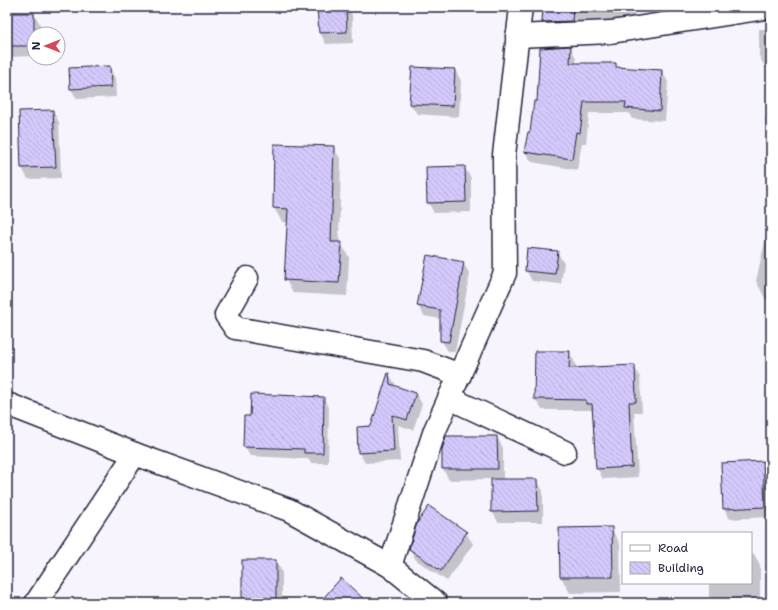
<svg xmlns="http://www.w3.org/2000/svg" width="778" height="610" viewBox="0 0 778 610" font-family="'Shantell Sans',sans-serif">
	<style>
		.shadow { fill: #0003 }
		.building { fill: url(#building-back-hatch); stroke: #22223b }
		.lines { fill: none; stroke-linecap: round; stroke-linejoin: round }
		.minor-casing { stroke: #22223b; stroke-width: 25 }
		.minor { stroke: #fff; stroke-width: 22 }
	</style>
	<defs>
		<pattern id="building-back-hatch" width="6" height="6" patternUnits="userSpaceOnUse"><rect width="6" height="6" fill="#d5c9fc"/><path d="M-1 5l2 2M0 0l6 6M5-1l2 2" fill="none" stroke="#b7acd9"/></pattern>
	</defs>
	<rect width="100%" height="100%" fill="#f7f4fe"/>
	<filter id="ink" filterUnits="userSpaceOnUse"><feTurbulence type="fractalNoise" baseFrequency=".025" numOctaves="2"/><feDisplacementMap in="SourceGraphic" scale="8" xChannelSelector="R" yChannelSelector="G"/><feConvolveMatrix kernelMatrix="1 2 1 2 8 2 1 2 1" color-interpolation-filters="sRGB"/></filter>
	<g filter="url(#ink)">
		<g class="shadow">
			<path d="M318 7H347L352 15 353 43 326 44 320 33Z"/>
			<path d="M481 7H508L507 13Z"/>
			<path d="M544 7H635L633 25 585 20 584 31 549 33 543 22Z"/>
			<path d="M7 14H34L40 24V34H34V56L7 57Z"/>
			<path d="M759 29H771V67H765L759 56Z"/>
			<path d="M570 47 576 58V64H615L617 68 662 71 668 82 665 121 632 119 629 113H589L586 143H582L577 170 532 162 525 152 531 133 538 102Z"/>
			<path d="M109 67 115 78 116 97 77 99 71 89Z"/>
			<path d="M455 70 461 81 459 117 417 114 410 104Z"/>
			<path d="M771 77V134L765 123Z"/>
			<path d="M53 111 59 122 61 178 28 179 22 168 20 112Z"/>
			<path d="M275 145 333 147 341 160 339 243H341L349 257 347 296 293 293 285 279 288 222H282L274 208Z"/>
			<path d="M464 167 471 178V212L434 213 428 202Z"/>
			<path d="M771 215V301L766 300 756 281Z"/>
			<path d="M557 252 564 263 561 284 532 281 526 270Z"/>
			<path d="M463 263 470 274 455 352 448 351 441 340V319L424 316 418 306Z"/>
			<path d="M569 352 575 363V369L634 366 640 377 642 412H634L638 477 603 479 597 468 593 414 591 410H542L535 399Z"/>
			<path d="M389 374 395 384V387L416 394 422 404 413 430 398 425 400 461 365 463 359 452 372 427Z"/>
			<path d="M323 398 329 408 328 463H311L308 459 250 456 244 446Z"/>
			<path d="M497 437 503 448V480H537L543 491V522H498L492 511V479L449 480 443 469V450Z"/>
			<path d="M762 462 768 473 771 517 730 519 724 509Z"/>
			<path d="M429 508 466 533 473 544 447 581 416 560 410 549Z"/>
			<path d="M611 528 620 544 621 592 570 593 561 577 560 529Z"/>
			<path d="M751 554H754L760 565V603H714L709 596V583H751Z"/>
			<path d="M276 561 282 572V603H244L243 601Z"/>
		</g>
		<g class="building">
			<path d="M317 7H346L347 32 319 33Z"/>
			<path d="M543 7H573L572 21 542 22Z"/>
			<rect x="7" y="13" width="27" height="33"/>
			<path d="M571 46 570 63H616V67L662 70 660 111 625 108 626 102H584L580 133 576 132 572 159 524 152 528 132H530L534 101H537L540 48Z"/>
			<path d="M110 66 111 87 70 89 69 68Z"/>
			<path d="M412 67 455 69 453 106 409 104Z"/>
			<path d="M53 110 56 167 21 168 19 111Z"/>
			<path d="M274 144 334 146 331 242H342L339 283 284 280 288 209 273 208Z"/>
			<path d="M465 166 466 202 427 203 426 167Z"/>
			<path d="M527 248 558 251 555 274 525 271Z"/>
			<path d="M427 255 464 262 449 342 440 341V310L417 306Z"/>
			<path d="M535 351H570L569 368 635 365 636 402H629L632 467 596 469 592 404H586V400L534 399Z"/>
			<path d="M388 373H389L390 384 416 393 407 420 392 415 394 451 358 453 357 427 371 426Z"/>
			<path d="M251 394 324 397 323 453H304V449L243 447 244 416H250Z"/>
			<path d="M446 436H497L498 469H442V450Z"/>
			<path d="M763 461 765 507 723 509 721 463Z"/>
			<path d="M491 479H537L538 511 491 512Z"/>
			<path d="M429 506 467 532 441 571 409 549 417 523Z"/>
			<path d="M612 527 613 577H560L559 528Z"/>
			<rect x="242" y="560" width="34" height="42"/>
			<path d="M341 578 368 603H319Z"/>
		</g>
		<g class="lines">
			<g class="minor-casing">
				<g id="minor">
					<path d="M517 36 611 32 771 7"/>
					<path d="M247 278 226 315 235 328 423 361 460 375"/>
					<path d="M450 396 462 404 565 452"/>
					<path d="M7 404 135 454 289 510 390 566 436 603"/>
					<path d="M390 566 435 430 505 273 504 155 521 7"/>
					<path d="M36 603 135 454"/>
				</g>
			</g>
			<use href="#minor" class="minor"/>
		</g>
	</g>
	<rect width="778" height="610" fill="none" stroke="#fff" stroke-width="24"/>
	<rect x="12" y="12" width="754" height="586" fill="none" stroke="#22223b" stroke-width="1.5" filter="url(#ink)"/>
	<rect x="622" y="532" width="130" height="52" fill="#ffffff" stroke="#a7a7b1"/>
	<rect x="630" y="545" width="20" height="6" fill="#ffffff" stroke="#a7a7b1"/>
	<text x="658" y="552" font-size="12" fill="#22223b">Road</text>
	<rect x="630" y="562" width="20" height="12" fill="url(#building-back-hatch)" stroke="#a7a7b1"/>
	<text x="658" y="572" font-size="12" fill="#22223b">Building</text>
	<g transform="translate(46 46) rotate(270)"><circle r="19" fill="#ffffff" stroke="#a7a7b1"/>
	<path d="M0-3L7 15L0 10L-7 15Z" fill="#d1495b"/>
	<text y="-6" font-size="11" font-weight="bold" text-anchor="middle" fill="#22223b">N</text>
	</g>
</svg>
